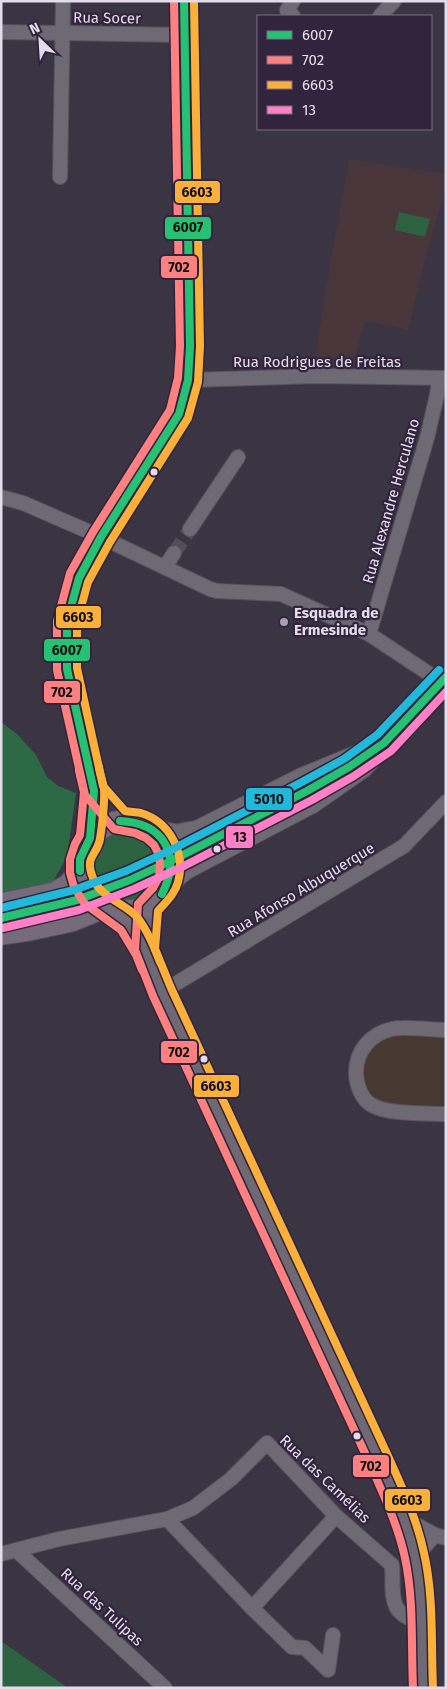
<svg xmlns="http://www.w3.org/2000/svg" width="447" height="1689" viewBox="0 0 447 1689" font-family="'Fira Sans',sans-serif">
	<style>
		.commercial { fill: #473831 }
		.education { fill: #49363b }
		.green { fill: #2d6240 }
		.forest { fill: #2e6945 }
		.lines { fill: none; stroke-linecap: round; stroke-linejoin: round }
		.minor-tunnel { stroke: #544d5c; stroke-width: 14; stroke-dasharray: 14 7; stroke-linecap: butt }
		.minor-casing { stroke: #595260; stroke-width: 16 }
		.secondary-casing { stroke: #595260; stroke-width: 21 }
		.primary-casing { stroke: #595260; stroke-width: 23 }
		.minor { stroke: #6f6974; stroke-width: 14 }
		.secondary { stroke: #6f6974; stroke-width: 19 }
		.primary { stroke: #766b7a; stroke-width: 21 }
		.secondary-bridge-casing { stroke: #595260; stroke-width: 21; stroke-linecap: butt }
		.secondary-bridge { stroke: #6f6974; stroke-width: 19 }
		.bus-1-casing { stroke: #32243d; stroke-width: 11 }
		.bus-2-casing { stroke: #32243d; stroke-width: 11 }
		.bus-3-casing { stroke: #32243d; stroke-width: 11 }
		.bus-4-casing { stroke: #32243d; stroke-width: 11 }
		.bus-5-casing { stroke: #32243d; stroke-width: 11 }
		.bus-1 { stroke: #26c172; stroke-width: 8 }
		.bus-2 { stroke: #ff8080; stroke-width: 8 }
		.bus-3 { stroke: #fbb03b; stroke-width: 8 }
		.bus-4 { stroke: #ff80c5; stroke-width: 8 }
		.bus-5 { stroke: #20b9da; stroke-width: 8 }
		.bus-dot { fill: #e4dced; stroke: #32243d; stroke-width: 2 }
		.poi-dot { fill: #a9a1b1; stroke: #32243d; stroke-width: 2 }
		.labels { text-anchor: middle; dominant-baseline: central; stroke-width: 4.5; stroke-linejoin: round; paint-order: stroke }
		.street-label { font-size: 15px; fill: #e4dced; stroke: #32243d }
		.poi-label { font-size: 15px; font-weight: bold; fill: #e4dced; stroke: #32243d; text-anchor: start }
		.line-badge { stroke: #32243d; stroke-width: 2 }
		.pale-badge-label { font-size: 14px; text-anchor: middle; font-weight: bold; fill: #111 }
	</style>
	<rect width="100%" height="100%" fill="#3b3442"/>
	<path class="commercial" d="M446 1024V1120H409L388 1117 371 1112 361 1104 353 1093 349 1072 351 1059 365 1035 377 1028Z"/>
	<path class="education" d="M349 159 446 174V186L427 253 408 330 365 321 353 365H314L325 293Z"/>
	<g class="green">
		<path d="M399 212 430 219 425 237 395 230Z"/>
		<circle cx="125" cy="866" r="37"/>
		<path d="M1 1641 68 1688H1Z"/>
	</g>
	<path class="forest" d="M1 722 18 735 36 755 47 777 58 786 76 793 67 857 52 883 1 893Z"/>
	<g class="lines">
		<path class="minor-tunnel" d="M174 553 190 529"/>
		<g class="minor-casing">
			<g id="minor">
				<path d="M293 1 287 10 293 16"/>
				<path d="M380 16 394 1"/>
				<path d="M1 32 183 35"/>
				<path d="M60 177 63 1"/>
				<path d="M188 380 317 376 446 378"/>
				<path d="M1 497 23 503 101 537 210 589 217 591 281 594 369 634 446 685"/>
				<path d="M190 529 238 457"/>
				<path d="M165 567 174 553"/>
				<path d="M369 634 427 438 437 395 439 379"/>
				<path d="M162 992 404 846 446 802"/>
				<path d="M446 1030C432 1030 404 1026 392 1029 370 1034 356 1051 356 1073 356 1083 361 1098 370 1104 386 1115 426 1113 446 1114"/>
				<path d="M404 1518 435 1535 446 1538"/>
				<path d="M167 1519 252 1608 292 1647 305 1648 328 1670 333 1635"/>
				<path d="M16 1550 165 1688"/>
				<path d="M1 1554 59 1539 167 1519 193 1508 231 1479 267 1443 336 1516 392 1565C394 1594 386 1614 421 1622"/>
				<path d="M415 1557 435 1535"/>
				<path d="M252 1608 336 1516"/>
			</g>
		</g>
		<g class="secondary-casing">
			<g id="secondary">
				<path d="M154 830 177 834 198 830 301 778 381 745"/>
				<path d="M202 845 331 778"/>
				<path d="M161 894 178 876 187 869 313 803 363 768 446 677"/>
				<path d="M113 910 129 923 145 951 162 992 379 1460C393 1492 408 1524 415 1557 423 1600 421 1645 423 1688"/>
				<path d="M1 918 56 906"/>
				<path d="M145 951 148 906"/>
			</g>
		</g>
		<g class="primary-casing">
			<g id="primary">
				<circle cx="126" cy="866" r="45"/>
				<path d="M90 838 94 791 67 669V621L79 578 101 537 145 469 179 414 188 380 190 346 184 1"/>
				<path d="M1 904 54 893 68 885 80 871"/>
				<path d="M1 934 29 930 71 921 106 907"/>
			</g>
		</g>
		<use href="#minor" class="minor"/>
		<use href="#secondary" class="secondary"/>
		<use href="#primary" class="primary"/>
		<g class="secondary-bridge-casing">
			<path id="secondary-bridge" d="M56 906C107 892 155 870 202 845"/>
		</g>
		<use href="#secondary-bridge" class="secondary-bridge"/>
		<g class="bus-1-casing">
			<g id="bus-1">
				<path d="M120 821C164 823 182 855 162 894"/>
				<path d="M80 871V859L90 838 94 791 67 669V621L79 578 101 537 179 414 188 380 190 346 184 1"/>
				<path d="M1 918 77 900 130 880 177 858 307 791 349 767 384 743 446 677"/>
			</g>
		</g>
		<g class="bus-2-casing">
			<g id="bus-2">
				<path d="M174 1 180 346 178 378 170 410 93 532 70 573 57 621V670L85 795 114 829 135 833 146 838 154 845 159 855 160 866 159 877 153 888 138 904 135 950 153 996 370 1464C383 1494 398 1525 405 1558 414 1600 411 1645 413 1688"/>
				<path d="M79 771 84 792 80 835 75 844 70 859V873L74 887 84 903 121 930 136 955 142 970"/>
			</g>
		</g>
		<g class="bus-3-casing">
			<g id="bus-3">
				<path d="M194 1 200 346 198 382 188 418 110 542 88 582 77 622V668L103 786 125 811C130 812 136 812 141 813 170 822 186 853 178 882 175 894 166 902 158 911L155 949 171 988 388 1456C402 1487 417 1519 424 1553 434 1597 431 1643 433 1688"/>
				<path d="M99 767C100 774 103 782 104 789 105 801 102 827 100 839 97 856 84 856 93 878 100 897 122 902 135 915 145 925 155 949 160 962"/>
			</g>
		</g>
		<g class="bus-4-casing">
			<path id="bus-4" d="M3 928 79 910 134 889 182 867 312 800 354 776 391 751 446 692"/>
		</g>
		<g class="bus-5-casing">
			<path id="bus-5" d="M1 908 74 890 126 871 173 849 302 782 344 759 377 735 439 670"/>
		</g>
		<use href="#bus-1" class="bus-1"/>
		<use href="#bus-2" class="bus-2"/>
		<use href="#bus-3" class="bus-3"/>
		<use href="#bus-4" class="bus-4"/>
		<use href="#bus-5" class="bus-5"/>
	</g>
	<g class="bus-dot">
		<circle cx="154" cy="472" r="4.5"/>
		<circle cx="217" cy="849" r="4.5"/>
		<circle cx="204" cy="1059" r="4.5"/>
		<circle cx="357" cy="1436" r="4.5"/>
	</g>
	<circle class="poi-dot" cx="284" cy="622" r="5"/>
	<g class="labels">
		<g class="street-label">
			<text transform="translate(107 18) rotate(1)">Rua Socer</text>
			<text x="317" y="362">Rua Rodrigues de Freitas</text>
			<text transform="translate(391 501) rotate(-74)">Rua Alexandre Herculano</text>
			<text transform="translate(301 890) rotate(-31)">Rua Afonso Albuquerque</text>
			<text transform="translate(325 1479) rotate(44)">Rua das Camélias</text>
			<text transform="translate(102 1607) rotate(43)">Rua das Tulipas</text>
		</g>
		<g class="poi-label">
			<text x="294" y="613">Esquadra de<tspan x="294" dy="17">Ermesinde</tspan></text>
		</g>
	</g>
	<g class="line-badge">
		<rect x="174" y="180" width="47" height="24" rx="5" fill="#fbb03b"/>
		<rect x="164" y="216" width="48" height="24" rx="5" fill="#26c172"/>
		<rect x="160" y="255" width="38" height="24" rx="5" fill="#ff8080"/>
		<rect x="55" y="605" width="47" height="24" rx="5" fill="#fbb03b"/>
		<rect x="43" y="638" width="48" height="24" rx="5" fill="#26c172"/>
		<rect x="43" y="680" width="38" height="24" rx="5" fill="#ff8080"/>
		<rect x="245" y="787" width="48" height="24" rx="5" fill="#20b9da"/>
		<rect x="225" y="825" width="29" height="24" rx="5" fill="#ff80c5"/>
		<rect x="160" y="1040" width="38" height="24" rx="5" fill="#ff8080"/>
		<rect x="193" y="1074" width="47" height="24" rx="5" fill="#fbb03b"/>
		<rect x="352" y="1454" width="38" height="24" rx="5" fill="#ff8080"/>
		<rect x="384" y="1488" width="47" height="24" rx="5" fill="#fbb03b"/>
	</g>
	<g class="pale-badge-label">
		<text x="197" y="197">6603</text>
		<text x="188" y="232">6007</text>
		<text x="179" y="272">702</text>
		<text x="78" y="622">6603</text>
		<text x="67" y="655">6007</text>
		<text x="62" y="697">702</text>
		<text x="269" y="804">5010</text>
		<text x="240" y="842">13</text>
		<text x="179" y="1057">702</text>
		<text x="216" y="1091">6603</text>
		<text x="371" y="1471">702</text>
		<text x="407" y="1505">6603</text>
	</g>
	<rect width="447" height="1689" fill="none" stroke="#e4dced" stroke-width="5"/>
	<rect x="257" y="15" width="175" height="115" fill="#32243d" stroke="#796e83"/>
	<rect x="267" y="31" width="25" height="8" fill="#26c172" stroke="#796e83"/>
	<text x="302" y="40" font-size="15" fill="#e4dced">6007</text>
	<rect x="267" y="56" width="25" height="8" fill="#ff8080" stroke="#796e83"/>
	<text x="302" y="65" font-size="15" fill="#e4dced">702</text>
	<rect x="267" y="81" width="25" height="8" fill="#fbb03b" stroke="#796e83"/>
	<text x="302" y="90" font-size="15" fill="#e4dced">6603</text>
	<rect x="267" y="106" width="25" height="8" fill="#ff80c5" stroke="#796e83"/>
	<text x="302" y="115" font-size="15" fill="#e4dced">13</text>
	<g transform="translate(40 40) rotate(335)" stroke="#32243d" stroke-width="4" paint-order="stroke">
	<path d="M0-4L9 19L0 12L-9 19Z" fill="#e4dced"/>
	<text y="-8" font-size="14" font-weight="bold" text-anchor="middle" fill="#e4dced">N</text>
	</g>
</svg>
